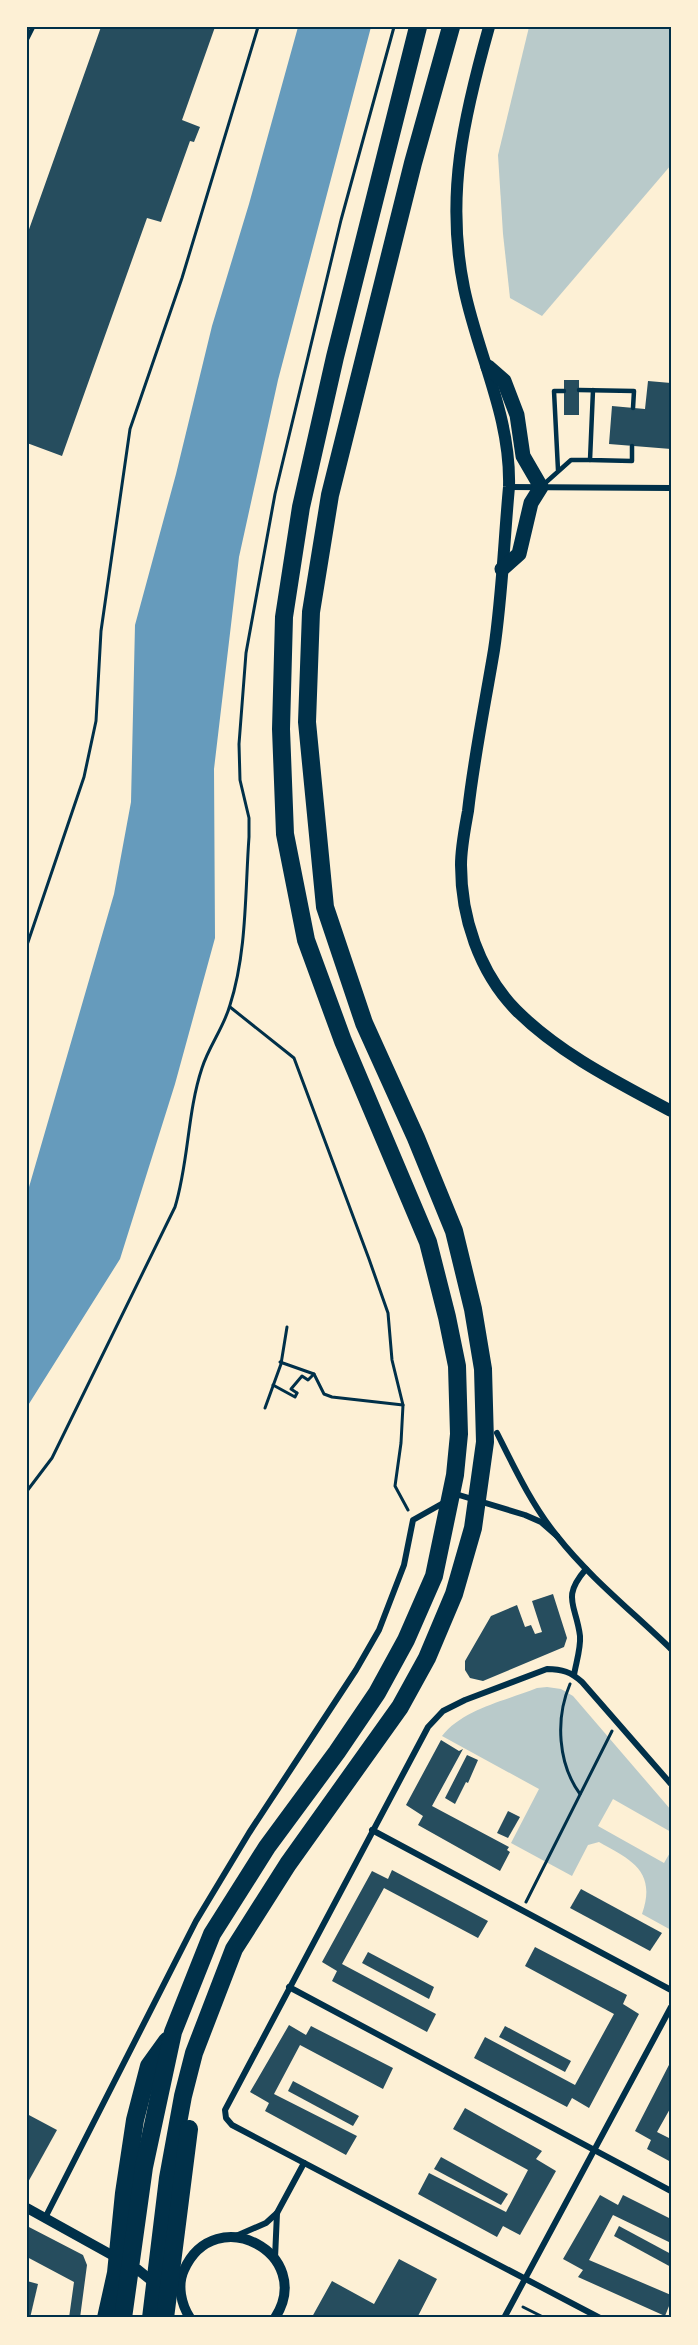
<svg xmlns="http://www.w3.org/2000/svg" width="698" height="2345" viewBox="0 0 698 2345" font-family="Figtree,sans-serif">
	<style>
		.green { fill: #b9caca }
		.water { fill: #669bbc }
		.building { fill: #264d5e }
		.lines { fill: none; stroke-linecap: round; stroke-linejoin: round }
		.path { stroke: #003049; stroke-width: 3 }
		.service { stroke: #003049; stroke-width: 4.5 }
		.minor { stroke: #003049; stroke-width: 6 }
		.tertiary { stroke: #003049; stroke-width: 10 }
		.secondary { stroke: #003049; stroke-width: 12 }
		.primary { stroke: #003049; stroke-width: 15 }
		.motorway { stroke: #003049; stroke-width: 18 }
		.neatline { fill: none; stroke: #003049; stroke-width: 2 }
	</style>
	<rect width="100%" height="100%" fill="#fdf0d5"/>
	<g class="green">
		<path d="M529 27H671V165L542 316 510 298 503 234 498 155Z"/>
		<path d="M547 1687 561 1689 573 1696 671 1810V1832L613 1799 598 1826 664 1863 671 1851V1930L642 1914C657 1871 631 1860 599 1842L588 1845 572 1876 511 1843 539 1789 442 1736C463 1709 505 1701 537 1688Z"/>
	</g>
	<path class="water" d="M298 27H371L278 380 239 557 214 769 215 938 175 1084 120 1259 27 1407V1194L114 894 131 802 135 625 176 474 212 326 249 204Z"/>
	<g class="building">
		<path d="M101 27H215L182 120 200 127 194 142 190 141 161 222 147 218 62 456 27 443V235Z"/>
		<rect x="564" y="380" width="15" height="35"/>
		<path d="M648 381 671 383V449L609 444 612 406 645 409Z"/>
		<path d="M553 1594 567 1638 564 1647 483 1681 470 1678 465 1670V1661L491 1616 517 1605 525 1627 531 1625 535 1634 542 1632 532 1601Z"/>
		<path d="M441 1740 459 1751 463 1749 432 1806 509 1847 507 1850 510 1852 500 1871 418 1825 423 1816 406 1805Z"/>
		<path d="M467 1755 478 1760 468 1783 466 1782 455 1804 445 1798Z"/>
		<path d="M508 1811 520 1817 508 1838 497 1833Z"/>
		<path d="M392 1870 488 1921 478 1938 384 1888 342 1964 436 2014 427 2032 332 1981 337 1971 322 1962 372 1871 388 1879Z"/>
		<path d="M581 1889 662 1933 650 1951 570 1908Z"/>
		<path d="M535 1947 627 1995 623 2004 639 2014 589 2108 572 2098 567 2107 474 2058 485 2037 575 2085 614 2014 525 1966Z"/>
		<path d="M368 1952 434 1987 429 1999 362 1963Z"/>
		<path d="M289 2025 306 2035 311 2026 393 2068 383 2089 300 2045 274 2094 357 2136 346 2155 265 2111 269 2103 250 2092Z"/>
		<path d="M505 2026 571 2061 565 2072 499 2037Z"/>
		<path d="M671 2061V2107L657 2132 671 2139V2162L647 2149 651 2140 635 2131Z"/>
		<path d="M293 2081 359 2116 353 2126 288 2091Z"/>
		<path d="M465 2108 542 2151 536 2159 556 2171 520 2235 503 2226 497 2237 418 2194 429 2173 506 2212 528 2170 453 2129Z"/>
		<path d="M27 2114 57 2130 27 2184Z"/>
		<path d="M441 2157 508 2194 501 2205 434 2169Z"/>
		<path d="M600 2195 618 2205 623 2195 671 2219V2243L613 2215 589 2260 671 2295V2301L665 2316 578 2277 583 2270 563 2259Z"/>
		<path d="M27 2226 83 2255 87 2265 80 2318H69L74 2282 27 2257Z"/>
		<path d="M619 2226 671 2254V2267L614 2236Z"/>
		<path d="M399 2259 437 2279 417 2318 312 2317 332 2281 374 2304Z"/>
		<path d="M27 2281 38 2284 30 2318H27Z"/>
	</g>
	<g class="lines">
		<g class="path">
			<path d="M27 945 84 777 96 721 101 631 130 429 182 278 258 27"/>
			<path d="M230 1007 294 1058 369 1259 388 1313 392 1360 403 1405 401 1443 395 1486 408 1510"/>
			<path d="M280 1362 314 1374 324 1394 332 1397 403 1405"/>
			<path d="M273 1385 295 1397 297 1393"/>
			<path d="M297 1393 291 1389 302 1376 308 1380 314 1374"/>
			<path d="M265 1408 281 1364 287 1327"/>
			<path d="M27 1491 52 1458 175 1207C189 1161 187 1113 202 1068 209 1046 224 1027 230 1005 247 952 245 892 249 837V818L240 780 239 744 246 653 275 494 341 220 394 27"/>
			<path d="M570 1684C555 1719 558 1764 580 1794"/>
			<path d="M526 1902 612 1731"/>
			<path d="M523 2307 545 2318"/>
		</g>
		<g class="service">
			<path d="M27 39 33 27"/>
			<path d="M579 390 634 391 633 408"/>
			<path d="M593 390 590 460 632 461V446"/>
			<path d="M558 470 554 391H564"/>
			<path d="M543 485 571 460H590"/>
		</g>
		<g class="minor">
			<path d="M509 487 671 488"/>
			<path d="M497 1433C515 1469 532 1505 557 1536 590 1578 633 1612 671 1649"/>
			<path d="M454 1497 459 1495 525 1515 541 1522 557 1536"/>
			<path d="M574 1675C576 1663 581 1648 580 1636 576 1604 561 1598 586 1569"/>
			<path d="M372 1830 671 1990"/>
			<path d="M289 1987 671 2191"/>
			<path d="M45 2218 196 1921 249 1833 356 1670 379 1630 404 1565 413 1520 445 1502"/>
			<path d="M236 2236 266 2223 277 2213"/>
			<path d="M275 2258 277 2213 304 2163"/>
			<path d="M504 2318 671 2007"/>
			<path d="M600 2318 232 2125 226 2118 225 2110 428 1727 443 1711 465 1700 547 1669C562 1669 571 1672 582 1682L671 1784"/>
		</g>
		<g class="tertiary">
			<path d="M27 2208 137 2269 158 2286"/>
			<path d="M190 2318C181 2304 177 2285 184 2270 215 2200 316 2254 275 2318"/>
		</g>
		<path class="secondary" d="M489 27C464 116 445 195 464 288 478 356 511 416 509 487 504 541 502 597 494 650 485 704 474 757 468 811 465 828 461 847 461 865 461 917 479 972 516 1010 560 1054 617 1082 671 1111"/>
		<path class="primary" d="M488 367 504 381 517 415 523 456 541 487 531 503 519 554 502 569"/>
		<g class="motorway">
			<path d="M106 2318 116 2273 124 2193 135 2120 149 2066 167 2041"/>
			<path d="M123 2318 144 2167 173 2032 212 1934 267 1847 337 1752 377 1693 406 1640 434 1576 455 1475 459 1434 457 1366 447 1317 428 1242 343 1041 306 940 285 834 281 729 284 617 301 507 335 357 418 27"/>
			<path d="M151 2318 168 2178 183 2096 194 2053 234 1949 288 1864 400 1707 427 1658 454 1594 473 1528 485 1442 483 1369 473 1309 454 1231 416 1138 364 1023 325 907 307 722 311 612 330 495 413 163 451 27"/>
			<path d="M165 2318 189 2129"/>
		</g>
	</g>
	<rect width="698" height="2345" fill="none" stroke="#fdf0d5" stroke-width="57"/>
	<rect x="28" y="28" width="642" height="2288" class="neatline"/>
</svg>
